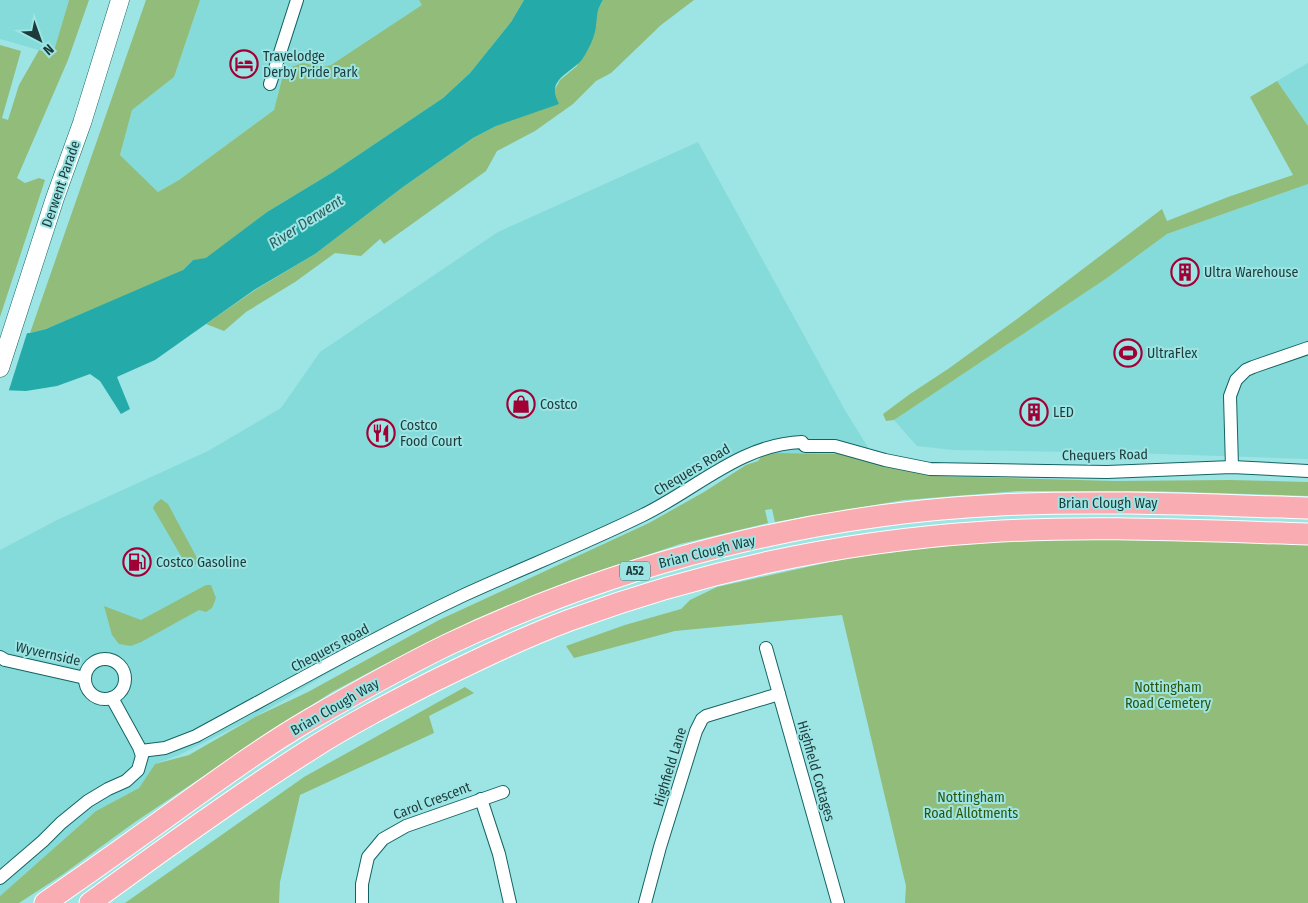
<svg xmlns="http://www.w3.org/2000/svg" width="1308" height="903" viewBox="0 0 1308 903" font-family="'Fira Sans Condensed',sans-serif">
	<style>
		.built { fill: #85dbd9 }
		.green { fill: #92bc7a }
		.water { fill: #24aaa9 }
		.pier { fill: #9ce5e4 }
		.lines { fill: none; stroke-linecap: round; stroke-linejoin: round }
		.street-casing { stroke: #126464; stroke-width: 14 }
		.secondary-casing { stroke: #126464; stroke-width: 19 }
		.highway-casing { stroke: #fff; stroke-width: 23 }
		.street { stroke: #fff; stroke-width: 12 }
		.secondary { stroke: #fff; stroke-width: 18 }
		.highway { stroke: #f9acb2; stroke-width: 21 }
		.labels { text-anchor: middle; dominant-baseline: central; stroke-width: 4; stroke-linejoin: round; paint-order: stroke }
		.shield { fill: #9ce5e4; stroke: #436e6e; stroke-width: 1 }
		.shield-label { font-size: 12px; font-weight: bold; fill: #1d3b3b }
		.poi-label { font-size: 14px; fill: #1d3b3b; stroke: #9ce5e4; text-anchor: start }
		.street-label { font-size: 14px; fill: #1d3b3b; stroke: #9ce5e4 }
		.park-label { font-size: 14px; fill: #2d5408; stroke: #9ce5e4 }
		.water-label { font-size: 15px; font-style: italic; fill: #2b5e5d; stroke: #9ce5e4 }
	</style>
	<rect width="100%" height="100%" fill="#9ce5e4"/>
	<g class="built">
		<path d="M0 0H69L53 54 0 39Z"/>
		<path d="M200 0H419L423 5 331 65 323 67 313 64 282 79 274 110 179 180 158 192 120 155 132 110 174 77Z"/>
		<path d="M1308 63V126L1277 81Z"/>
		<path d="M698 142 846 412 879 465 841 454 777 453 743 461 384 640 255 717 179 755 155 764 139 788 96 811 0 896V550L57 520 208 451 281 408 320 352 498 232Z"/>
		<path d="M1308 184V459L1131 453 953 450 917 446 894 420 1107 278 1167 234Z"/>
	</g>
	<g class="green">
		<path d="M69 0H89L68 60 17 178 25 183 39 178 45 180 0 317V45L21 51 2 118 8 120 19 85 39 50 53 54Z"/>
		<path d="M146 0H200L174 77 132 110 120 155 158 192 179 180 274 110 282 79 291 67 303 63 323 67 331 65 422 5 419 0H524L511 22 470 73 443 98 333 172 267 212 206 259 193 260 183 270 171 276 46 329 30 333Z"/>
		<path d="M603 0H694L661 25 611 73 596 81 573 104 535 131 497 151 486 171 384 244 380 239 361 256 335 253 295 282 246 312 224 331 206 324 255 290 315 254 403 187 473 138 496 126 554 91 560 80 577 66 597 11Z"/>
		<path d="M1277 81 1308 126V184L1167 234 1107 278 894 420 886 421 883 414 910 394 948 369 1017 319 1162 209 1167 221 1228 197 1293 175 1250 97Z"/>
		<path d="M777 453 841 454 879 465 936 476 1114 481 1230 480 1308 482V496L1149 491H1019L904 500 775 522 772 509 765 510 768 523 680 544 572 580 520 602 381 666 332 692 259 739 135 822 62 875 19 903H0V896L96 811 139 788 155 764 189 755 255 717 308 692 439 620 649 523 704 492 746 465 758 461 762 456Z"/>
		<path d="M161 499 168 504 198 560 197 564 188 568 153 508 155 504Z"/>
		<path d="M1096 538 1308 542V903H905L906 886 842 615 675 631 574 658 566 646 625 625 681 609 690 600 717 587 848 558 888 551 1000 540Z"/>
		<path d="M206 585H211L216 598 212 608 206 612 199 610 141 642 131 646 119 644 112 635 104 606 141 620Z"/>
		<path d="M465 687 474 693 429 716 434 733 300 795 280 882 279 903H125L304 777Z"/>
	</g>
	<path class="water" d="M524 0H603C596 12 598 12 596 26 595 36 589 49 583 58 576 69 557 75 555 89 554 94 557 100 559 104L496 126 473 138 403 187 315 254 254 290 155 360 119 376 117 377 130 409 121 414 100 381 90 374 57 386 26 391 0 390V335L30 333 46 329 183 270 193 260 206 258 267 212 333 172 443 98 470 73 511 22Z"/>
	<path class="pier" d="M28 330 8 393 0 392V333Z"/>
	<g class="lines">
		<g class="street-casing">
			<g id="street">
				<path d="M270 84 297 0"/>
				<path d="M1232 467 1230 396 1236 380 1246 370 1253 367 1308 348"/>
				<path d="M766 648 838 903"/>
				<path d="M0 657 5 660 85 678"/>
				<circle cx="105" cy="679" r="20"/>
				<path d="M141 751 165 748 196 736C285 688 373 638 464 595 523 568 584 544 643 515 695 490 741 444 802 442L805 446H835L885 460 930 469 1107 472 1232 467 1308 471"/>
				<path d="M481 799 499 854 510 903"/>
				<path d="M0 878 43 841 61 823 88 801 108 789 126 781 138 770 142 756 139 747 112 698"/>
				<path d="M362 903V884L368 857 383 839 406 826 503 792"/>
				<path d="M645 903 660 847 696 731 702 719 706 716 779 694"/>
			</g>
		</g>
		<g class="secondary-casing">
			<path id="secondary" d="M0 368 55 198 82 123 120 0"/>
		</g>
		<g class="highway-casing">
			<g id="highway">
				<path d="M45 903C94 869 142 835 190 800 229 772 268 744 309 720 354 694 400 668 447 645 619 563 811 514 1000 505 1103 500 1206 505 1308 508"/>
				<path d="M90 903C162 850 235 797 311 749 350 724 391 703 432 682 477 660 522 638 570 620 703 571 844 541 986 532 1093 525 1201 531 1308 534"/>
			</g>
		</g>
		<use href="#street" class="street"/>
		<use href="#secondary" class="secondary"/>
		<use href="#highway" class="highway"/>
	</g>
	<defs>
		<g id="hotel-ring" transform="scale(1.4375)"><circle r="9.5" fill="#9ce5e4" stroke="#a10035" stroke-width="1.5"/><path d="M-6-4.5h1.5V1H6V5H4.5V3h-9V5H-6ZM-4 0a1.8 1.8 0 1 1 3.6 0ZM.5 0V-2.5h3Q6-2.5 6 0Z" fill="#a10035"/></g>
		<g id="building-ring" transform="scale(1.4375)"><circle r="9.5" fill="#9ce5e4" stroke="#a10035" stroke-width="1.5"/><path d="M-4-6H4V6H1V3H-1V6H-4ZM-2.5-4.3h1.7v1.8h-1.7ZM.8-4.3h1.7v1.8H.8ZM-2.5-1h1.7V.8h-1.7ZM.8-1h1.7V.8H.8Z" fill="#a10035"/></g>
		<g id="stadium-ring" transform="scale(1.4375)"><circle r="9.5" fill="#9ce5e4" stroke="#a10035" stroke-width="1.5"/><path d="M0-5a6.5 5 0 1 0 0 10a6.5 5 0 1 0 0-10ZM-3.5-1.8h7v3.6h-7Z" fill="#a10035"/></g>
		<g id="shop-ring" transform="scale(1.4375)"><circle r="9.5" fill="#9ce5e4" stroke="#a10035" stroke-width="1.5"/><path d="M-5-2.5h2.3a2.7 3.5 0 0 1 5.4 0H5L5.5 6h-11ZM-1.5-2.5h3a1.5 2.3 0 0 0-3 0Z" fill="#a10035"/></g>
		<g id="restaurant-ring" transform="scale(1.4375)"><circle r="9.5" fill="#9ce5e4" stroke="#a10035" stroke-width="1.5"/><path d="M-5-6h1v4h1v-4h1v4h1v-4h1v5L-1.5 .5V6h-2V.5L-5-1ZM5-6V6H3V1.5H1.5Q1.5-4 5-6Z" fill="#a10035"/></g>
		<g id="fuel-ring" transform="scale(1.4375)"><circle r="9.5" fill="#9ce5e4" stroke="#a10035" stroke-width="1.5"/><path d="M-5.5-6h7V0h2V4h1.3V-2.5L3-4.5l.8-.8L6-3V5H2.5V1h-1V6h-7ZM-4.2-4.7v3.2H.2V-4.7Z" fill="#a10035"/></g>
	</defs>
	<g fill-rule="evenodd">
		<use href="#hotel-ring" x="244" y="64"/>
		<use href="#building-ring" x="1185" y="272"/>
		<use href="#stadium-ring" x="1128" y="353"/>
		<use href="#shop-ring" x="521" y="404"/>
		<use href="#building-ring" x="1034" y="412"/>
		<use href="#restaurant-ring" x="381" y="433"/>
		<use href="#fuel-ring" x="137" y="562"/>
	</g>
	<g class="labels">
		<rect class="shield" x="620" y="561.5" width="30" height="19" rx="4"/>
		<g class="shield-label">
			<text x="635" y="571">A52</text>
		</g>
		<g class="poi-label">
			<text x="263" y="56">Travelodge<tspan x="263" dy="16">Derby Pride Park</tspan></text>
			<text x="1204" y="272">Ultra Warehouse</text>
			<text x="1147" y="353">UltraFlex</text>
			<text x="540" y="404">Costco</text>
			<text x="1053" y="412">LED</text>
			<text x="400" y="425">Costco<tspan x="400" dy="16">Food Court</tspan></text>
			<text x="156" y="562">Costco Gasoline</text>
		</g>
		<g class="street-label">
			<text transform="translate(61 184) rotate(-71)">Derwent Parade</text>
			<text transform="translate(1105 455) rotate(-1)">Chequers Road</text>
			<text transform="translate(692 470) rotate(-31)">Chequers Road</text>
			<text x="1108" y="503">Brian Clough Way</text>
			<text transform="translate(707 552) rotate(-14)">Brian Clough Way</text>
			<text transform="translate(330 648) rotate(-28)">Chequers Road</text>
			<text transform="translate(48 654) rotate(13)">Wyvernside</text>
			<text transform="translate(335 707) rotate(-30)">Brian Clough Way</text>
			<text transform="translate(670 767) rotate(-73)">Highfield Lane</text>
			<text transform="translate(816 771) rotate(74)">Highfield Cottages</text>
			<text transform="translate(432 801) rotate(-21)">Carol Crescent</text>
		</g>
		<g class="park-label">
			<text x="1168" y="687">Nottingham<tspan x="1168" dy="16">Road Cemetery</tspan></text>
			<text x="971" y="797">Nottingham<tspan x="971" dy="16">Road Allotments</tspan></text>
		</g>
		<g class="water-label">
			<text transform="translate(306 222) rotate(-33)">River Derwent</text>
		</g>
	</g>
	<g transform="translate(40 40) rotate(139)" stroke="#9ce5e4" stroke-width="4" paint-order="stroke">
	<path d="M0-4L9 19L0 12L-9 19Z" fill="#1d3b3b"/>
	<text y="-8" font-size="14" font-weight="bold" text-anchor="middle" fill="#1d3b3b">N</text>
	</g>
</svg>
